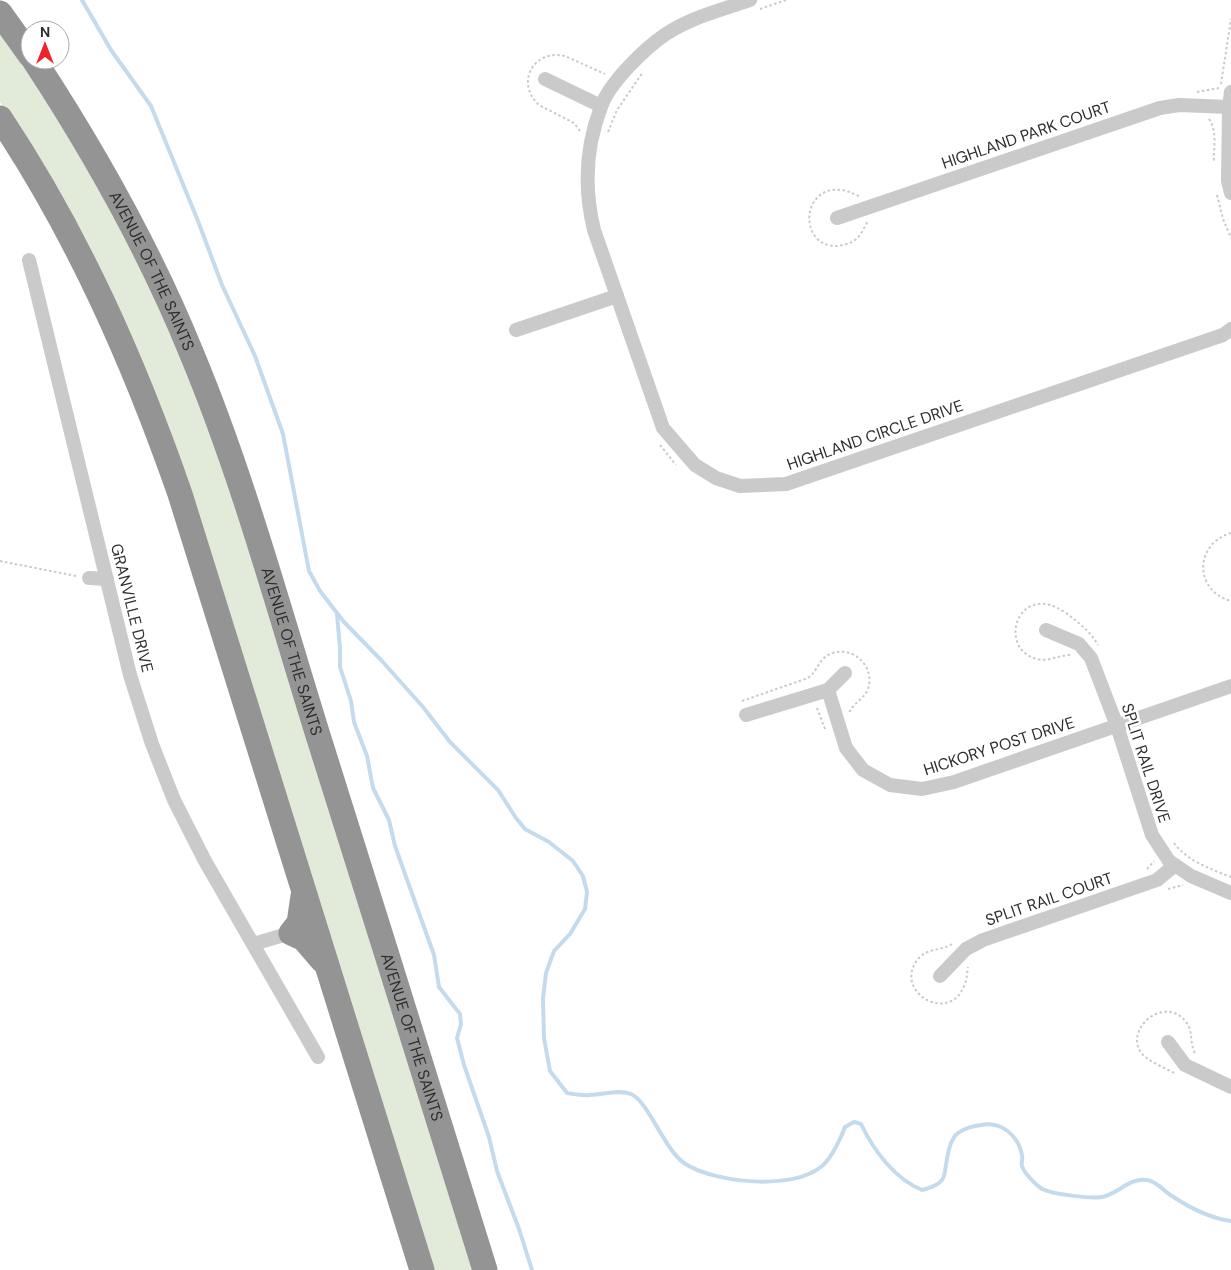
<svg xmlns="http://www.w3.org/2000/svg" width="1231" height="1270" viewBox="0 0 1231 1270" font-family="'DM Sans',sans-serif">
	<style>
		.green { fill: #e2ebd9 }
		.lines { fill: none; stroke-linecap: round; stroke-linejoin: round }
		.stream { stroke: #c4dbed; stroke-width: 4 }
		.path { stroke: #cacaca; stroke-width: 2; stroke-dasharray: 2.5 2.5; stroke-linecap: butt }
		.minor { stroke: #cacaca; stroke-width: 14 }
		.motorway { stroke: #949494; stroke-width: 25 }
		.labels { text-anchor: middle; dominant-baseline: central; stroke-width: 5; stroke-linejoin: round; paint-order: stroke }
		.street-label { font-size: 16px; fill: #2d2d2d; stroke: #fff }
	</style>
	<rect width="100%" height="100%" fill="#fff"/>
	<path class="green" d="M0 25 54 104 158 294 216 438 477 1270H431L214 576 11 119 0 102Z"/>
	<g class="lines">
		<g class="stream">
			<path d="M82 0 111 50 151 106 198 221 222 285 255 356 283 434 309 571 320 591 344 622 382 661 423 707 450 742 498 790 516 818 525 829 549 842 573 861 583 876 587 892 585 909 570 934 554 951 546 973 543 998 544 1038 550 1071 567 1093C574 1094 582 1096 590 1095 602 1095 619 1089 631 1094 648 1101 664 1149 684 1163 713 1183 794 1191 822 1166 831 1159 841 1138 845 1127L854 1122 861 1124C874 1151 895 1179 922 1190 930 1188 937 1186 942 1180 945 1176 945 1170 946 1165 950 1140 952 1129 981 1125 1001 1121 1018 1135 1022 1155 1023 1158 1021 1163 1022 1166 1024 1173 1036 1185 1042 1189 1052 1194 1091 1199 1102 1197 1118 1194 1130 1177 1147 1180 1158 1182 1161 1189 1169 1194 1188 1207 1208 1218 1231 1221"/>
			<path d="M337 614 340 648V667L351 701 354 722 367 756 373 788 389 820 395 846 434 955 439 987 460 1014 461 1024 457 1038 464 1065 489 1137 497 1171 519 1229 532 1270"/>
		</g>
		<g class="path">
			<path d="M760 9 786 0"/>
			<path d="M1221 84 1231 19"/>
			<path d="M1197 92 1219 88"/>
			<path d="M1209 119C1218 132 1213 148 1214 163"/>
			<path d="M580 131 574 123 539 105C515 83 533 49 565 56L605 74"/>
			<path d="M608 132 617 110 643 72"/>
			<path d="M1217 195 1223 219 1231 238"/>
			<path d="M859 196C853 194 847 190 841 190 801 185 798 247 837 246 843 245 850 244 855 240 861 236 864 227 868 221"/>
			<path d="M660 445 676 465"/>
			<path d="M1231 533C1194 544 1194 591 1231 601"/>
			<path d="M0 561 76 576"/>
			<path d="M1070 655C1059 655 1049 662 1037 659 996 649 1018 579 1066 613 1079 623 1090 631 1098 645"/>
			<path d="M742 701 808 678C817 672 818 661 828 655 850 643 876 665 868 689 864 699 853 703 849 713"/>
			<path d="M817 708 825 729"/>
			<path d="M1174 843C1187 861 1211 869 1231 877"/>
			<path d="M1147 869 1154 861"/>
			<path d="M1168 889 1183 885"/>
			<path d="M952 944C941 951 927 948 918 959 892 991 949 1025 964 986 967 980 967 973 968 967"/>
			<path d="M1174 1073C1165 1068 1152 1063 1144 1056 1120 1032 1164 993 1186 1022 1194 1032 1189 1045 1196 1055"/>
		</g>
		<g class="minor">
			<path d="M750 0C722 10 691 17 666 34 645 48 609 83 601 107 586 146 584 189 594 230L663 428 695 465 716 478 740 486 786 484 1223 335 1231 329"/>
			<path d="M545 79 601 106"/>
			<path d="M1231 92 1229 107 1228 181 1231 193"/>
			<path d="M837 218 1160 108 1179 105 1229 107"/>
			<path d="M29 260 130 675 152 744 174 800 205 861 318 1057"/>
			<path d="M516 330 617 296"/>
			<path d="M89 578 107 579"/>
			<path d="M1046 630 1079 644 1091 658 1117 726 1152 835 1169 861 1191 876 1231 893"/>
			<path d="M828 690 845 673"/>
			<path d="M746 715 828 690 846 748 863 770 890 785 922 789 954 782 1231 686"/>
			<path d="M253 944 291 933"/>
			<path d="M940 976 966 949 983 940 1157 880 1175 865"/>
			<path d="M1168 1042 1185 1065 1231 1087"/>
		</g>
		<g class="motorway">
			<path d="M0 13 30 55"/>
			<path id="s1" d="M34 60C95 153 149 249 191 352 242 474 277 603 316 729 373 909 429 1090 485 1270"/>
			<path d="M0 118C78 235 134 362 180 494L422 1270"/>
			<path d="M303 896 299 923 291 933 304 939 322 960"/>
		</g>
	</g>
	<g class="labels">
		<g class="street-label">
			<text transform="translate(1026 135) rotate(-19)">HIGHLAND PARK COURT</text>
			<text stroke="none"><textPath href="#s1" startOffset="242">AVENUE OF THE SAINTS</textPath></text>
			<text transform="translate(875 435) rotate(-19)">HIGHLAND CIRCLE DRIVE</text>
			<text transform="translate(132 608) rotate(76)">GRANVILLE DRIVE</text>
			<text stroke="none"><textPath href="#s1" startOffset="648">AVENUE OF THE SAINTS</textPath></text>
			<text transform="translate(999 746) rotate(-18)">HICKORY POST DRIVE</text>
			<text transform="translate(1146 763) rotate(72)">SPLIT RAIL DRIVE</text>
			<text transform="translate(1049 899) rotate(-19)">SPLIT RAIL COURT</text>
			<text stroke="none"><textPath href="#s1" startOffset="1052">AVENUE OF THE SAINTS</textPath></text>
		</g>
	</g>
	<g transform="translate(45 45)"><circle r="24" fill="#ffffff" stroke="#ababab"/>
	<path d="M0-4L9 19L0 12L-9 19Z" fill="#ef2428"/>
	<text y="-8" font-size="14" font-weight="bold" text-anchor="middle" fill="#2d2d2d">N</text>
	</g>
</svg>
